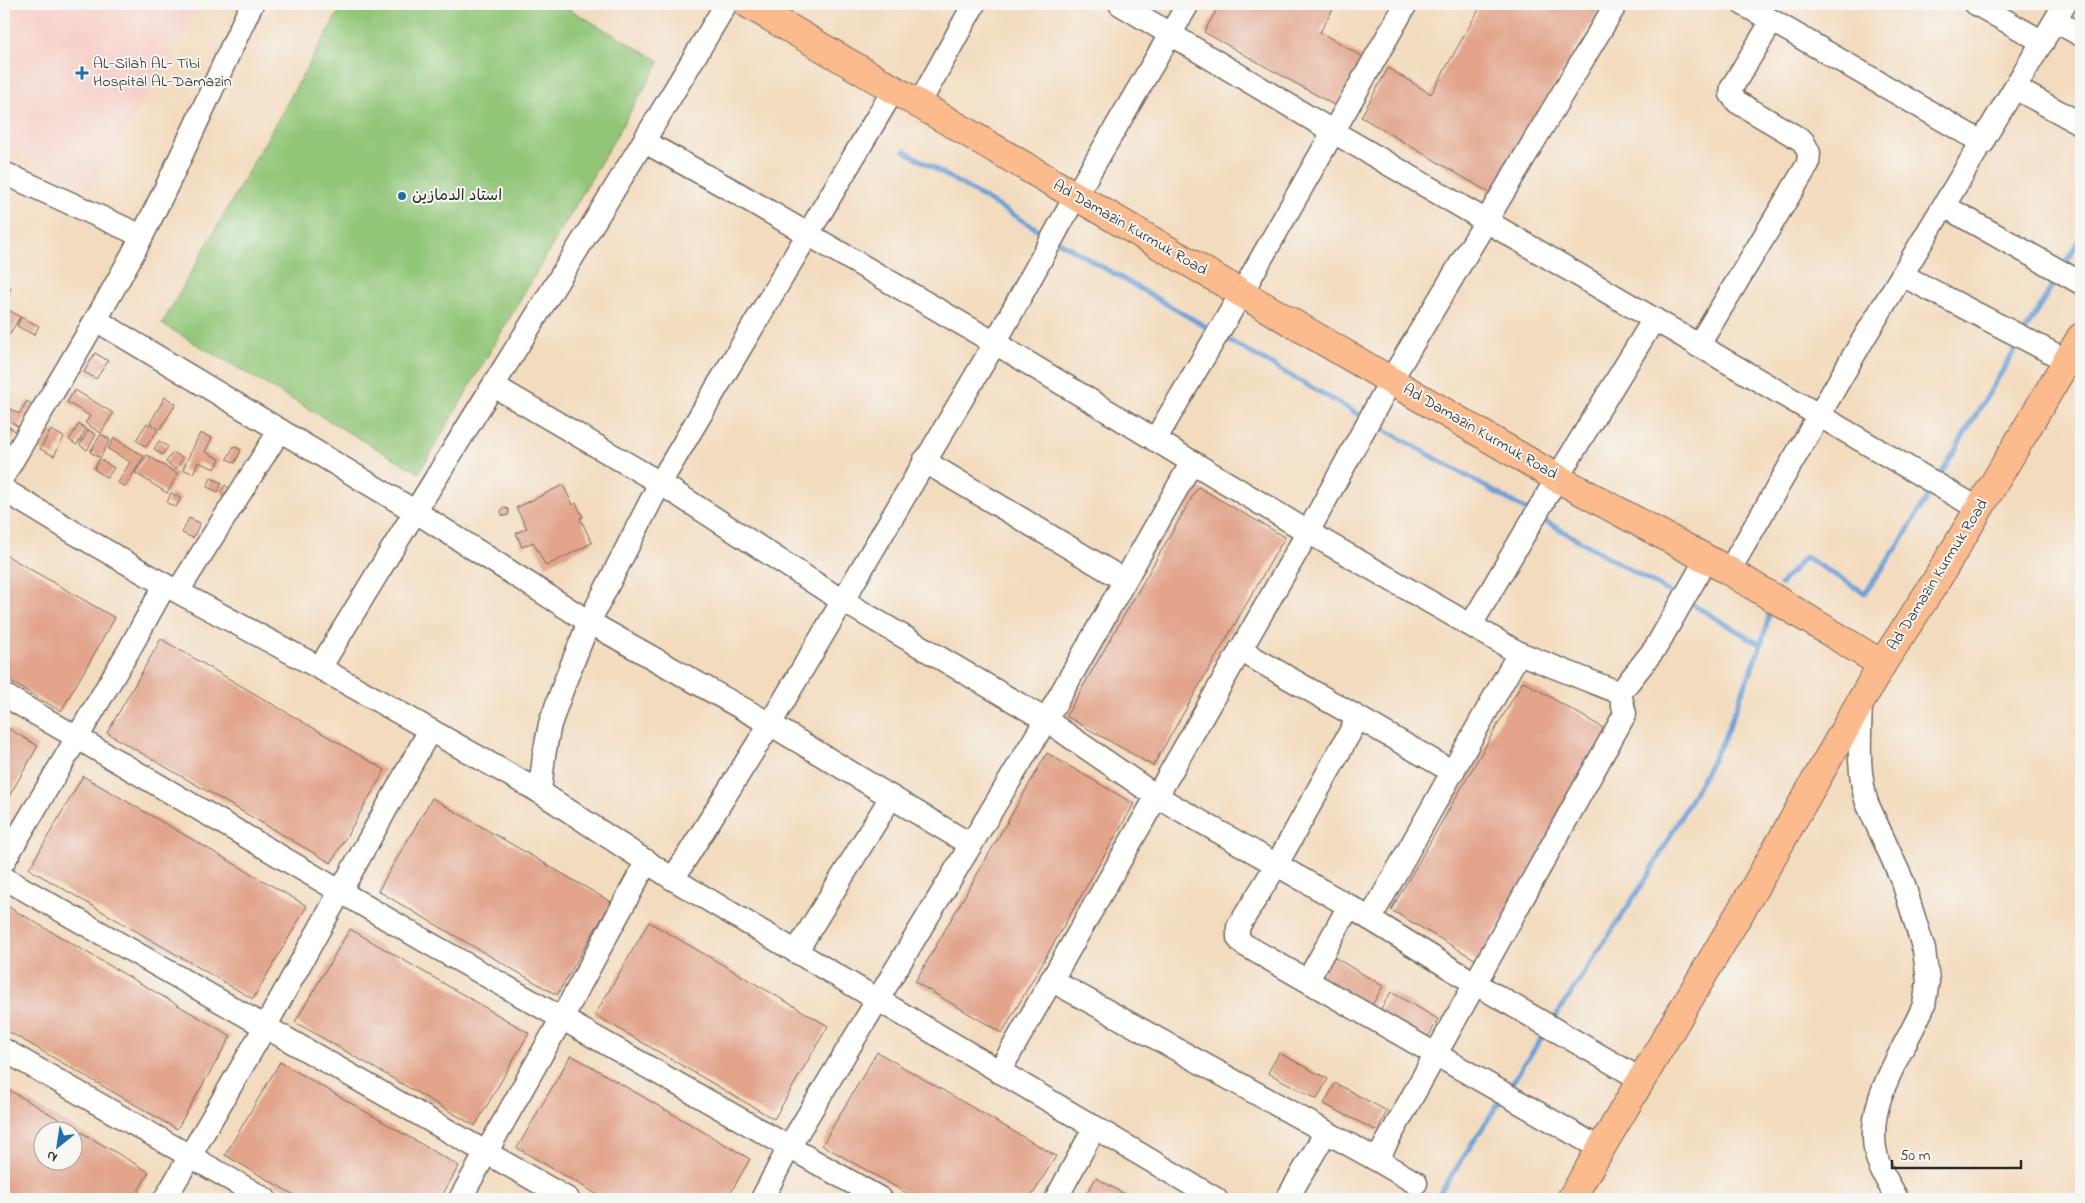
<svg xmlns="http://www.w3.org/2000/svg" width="2085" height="1203" viewBox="0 0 2085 1203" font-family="'Indie Flower','Playpen Sans Arabic',sans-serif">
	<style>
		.built { fill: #f7d0c9 }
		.green { fill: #91c677; stroke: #5e7851 }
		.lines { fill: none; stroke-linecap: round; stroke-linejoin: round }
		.stream { stroke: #6ba3da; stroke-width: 5 }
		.building { fill: #e2a58c; fill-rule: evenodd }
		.minor-casing { stroke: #71695e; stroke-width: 25 }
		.major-casing { stroke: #71695e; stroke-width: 30 }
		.highway-casing { stroke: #71695e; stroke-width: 30 }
		.minor { stroke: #fff; stroke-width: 22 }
		.major { stroke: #fbbb8d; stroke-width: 28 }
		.highway { stroke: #fbbb8d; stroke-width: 28 }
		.poi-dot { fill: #1f6fb2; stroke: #f6f6f2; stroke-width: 2 }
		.labels { text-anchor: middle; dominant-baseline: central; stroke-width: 4; stroke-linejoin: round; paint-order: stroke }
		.poi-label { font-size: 16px; fill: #2b2b2b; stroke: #f6f6f2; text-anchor: start }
		.street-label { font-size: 16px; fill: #2b2b2b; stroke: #f6f6f2 }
	</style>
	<rect width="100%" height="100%" fill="#f6f6f2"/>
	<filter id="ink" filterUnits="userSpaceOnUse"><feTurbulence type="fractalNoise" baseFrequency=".02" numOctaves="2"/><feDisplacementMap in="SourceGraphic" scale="10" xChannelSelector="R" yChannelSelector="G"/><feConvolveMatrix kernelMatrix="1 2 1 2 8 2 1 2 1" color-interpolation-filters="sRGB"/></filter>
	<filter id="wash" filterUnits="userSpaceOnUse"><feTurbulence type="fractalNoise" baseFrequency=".0096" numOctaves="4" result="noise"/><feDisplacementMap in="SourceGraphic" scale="20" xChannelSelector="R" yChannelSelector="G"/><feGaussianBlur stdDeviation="1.12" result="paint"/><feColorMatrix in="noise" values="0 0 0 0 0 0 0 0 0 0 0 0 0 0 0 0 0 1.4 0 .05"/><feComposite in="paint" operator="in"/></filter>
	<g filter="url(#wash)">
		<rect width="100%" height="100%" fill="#f3dbbd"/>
		<path class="built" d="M4 4H201L89 191 4 143Z"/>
		<path class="green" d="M343 4H560L660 61 419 473 162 324Z"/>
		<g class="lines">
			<g class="stream">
				<path d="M905 151 1047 235"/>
				<path d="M1056 240 1213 331"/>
				<path d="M2064 267 2081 237"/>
				<path d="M2024 333 2058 276"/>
				<path d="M1223 337 1365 418"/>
				<path d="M1375 424 1530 512"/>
				<path d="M1937 480 2019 343"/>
				<path d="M1540 518 1676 596"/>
				<path d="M1781 584 1805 557 1865 593 1902 540 1932 489"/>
				<path d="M1692 604 1761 645"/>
				<path d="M1552 1022 1649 874 1723 741 1761 645 1769 616"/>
				<path d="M1508 1089 1546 1031"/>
				<path d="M1436 1199 1502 1098"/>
			</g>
		</g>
		<g id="blocks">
			<g class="building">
				<path d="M1220 4H1336L1320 32 1363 57 1336 106 1204 32Z"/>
				<path d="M1482 4H1602L1490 193 1361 117 1388 68 1431 94Z"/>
				<path d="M4 283 11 288 4 300Z"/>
				<path d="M4 307 20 317 9 335 4 332Z"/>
				<path d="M21 317 39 326 34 335 17 326Z"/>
				<path d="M95 353 108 361 96 379 84 372Z"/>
				<path d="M75 390 113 413 101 433 85 423 90 416 67 402Z"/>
				<path d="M165 397 176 404 160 429 150 423Z"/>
				<path d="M27 401 33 405 19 427 4 418V405L19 414Z"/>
				<path d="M147 423 158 430 146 447 136 440Z"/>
				<path d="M4 424 17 432 8 447 4 444Z"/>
				<path d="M79 424 86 429 77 445 69 440Z"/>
				<path d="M51 430 64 437 54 456 40 449Z"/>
				<path d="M88 430 96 435 87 450 80 445Z"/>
				<path d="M200 433 212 438 205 452 220 459 215 469 198 462 193 474 183 469Z"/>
				<path d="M101 434 110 440 100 458 90 452Z"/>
				<path d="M114 438 144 456 125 487 118 483 130 462 108 449Z"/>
				<path d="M159 441 168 447 162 455 154 449Z"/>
				<path d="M234 446 241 450 235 463 227 459Z"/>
				<path d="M173 452 183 458 176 469 166 462Z"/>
				<path d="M147 455 178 474 167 493 135 473Z"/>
				<path d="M100 459 114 468 107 478 94 469Z"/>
				<path d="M211 478 222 483 218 492 207 487Z"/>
				<path d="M225 485 236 494 230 501 220 492Z"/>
				<path d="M563 485 573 505 576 503 583 517 580 518 592 543 546 566 533 542 522 547 516 533 527 528 516 508Z"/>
				<path d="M1198 487 1285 537 1153 766 1066 716Z"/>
				<path d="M171 493 181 498 176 507 167 503Z"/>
				<circle cx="505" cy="512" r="4"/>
				<path d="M189 518 200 523 193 538 182 533Z"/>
				<path d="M4 554 115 618 61 711 4 678Z"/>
				<path d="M161 639 385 770 331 863 107 733Z"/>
				<path d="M1523 681 1610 732 1478 961 1391 910Z"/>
				<path d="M4 726 38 746 4 805Z"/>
				<path d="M1047 753 1134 804 1002 1033 915 982Z"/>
				<path d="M83 776 307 906 253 999 29 869Z"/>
				<path d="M432 798 611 902 557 995 378 891Z"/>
				<path d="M7 906 231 1036 177 1129 4 1029V911Z"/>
				<path d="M649 922 828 1026 774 1119 595 1015Z"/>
				<path d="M350 929 529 1033 475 1126 295 1022Z"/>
				<path d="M1332 956 1383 986 1371 1007 1320 977Z"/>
				<path d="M1391 992 1438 1019 1427 1039 1379 1012Z"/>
				<path d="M877 1052 1056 1156 1030 1199H917L822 1145Z"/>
				<path d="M1279 1053 1328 1079 1317 1099 1268 1073Z"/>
				<path d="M571 1055 750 1159 727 1199H605L517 1148Z"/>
				<path d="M280 1062 459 1166 440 1199H301L225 1155Z"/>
				<path d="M1335 1083 1387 1111 1377 1131 1324 1104Z"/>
				<path d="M4 1087 149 1172 134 1199H4ZM42 1130H72V1160H42Z"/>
				<path d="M1096 1178 1133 1199H1083Z"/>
				<path d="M501 1194 510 1199H498Z"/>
			</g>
		</g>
	</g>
	<g filter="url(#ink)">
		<use href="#blocks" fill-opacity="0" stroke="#71695e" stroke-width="1"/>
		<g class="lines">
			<g class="minor-casing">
				<g id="minor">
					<path d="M1120 4 1332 131 1979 509"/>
					<path d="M1743 4 1983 143"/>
					<path d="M1976 4 2043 42"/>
					<path d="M2055 21 2081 35"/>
					<path d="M2015 88 2081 124"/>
					<path d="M919 104 974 4"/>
					<path d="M645 142 737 193 995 343 1308 532 1519 653 1620 693"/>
					<path d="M4 173 142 236"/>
					<path d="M1944 206 2081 283"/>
					<path d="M1902 275 2081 368"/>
					<path d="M96 320 416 512 589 622 770 724 971 845"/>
					<path d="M1698 346 1808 164 1809 153 1803 141 1737 102 1731 94 1732 87 1772 21"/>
					<path d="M494 386 660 483 841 600 1046 720 1156 796 1349 906 1476 984 1642 1080"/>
					<path d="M1155 440 1241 294 1406 4"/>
					<path d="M924 461 1124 580"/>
					<path d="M4 475C50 395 100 318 142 236 181 160 215 81 252 4"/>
					<path d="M4 490 75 533 165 585 320 668 540 792 673 879 1216 1199"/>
					<path d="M1729 571 1858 348 2065 4"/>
					<path d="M178 591 280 430"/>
					<path d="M1471 625 1557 478 1654 319"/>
					<path d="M1240 650 1453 772"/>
					<path d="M320 668C453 446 594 228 726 4"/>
					<path d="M4 695 425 941 881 1199"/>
					<path d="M1861 702C1860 736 1857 771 1867 803L1903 882 1924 950 1928 981 1924 1005C1904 1052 1862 1104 1877 1158 1880 1172 1891 1186 1897 1199"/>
					<path d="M1358 718 1277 864 1238 927V938L1243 944 1601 1149"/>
					<path d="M540 792 544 755 550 724 566 679 589 622 660 483 894 89"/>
					<path d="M4 861 129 650 165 585"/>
					<path d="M4 878 568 1199"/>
					<path d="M673 879 770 724 995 343 1075 197 1188 4"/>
					<path d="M1370 919 1519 653"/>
					<path d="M796 952 891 797"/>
					<path d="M1051 980 1377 1160 1416 1183"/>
					<path d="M1308 980 1349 906"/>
					<path d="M4 1050 265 1199"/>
					<path d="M999 1072 1308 532 1391 380 1616 4"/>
					<path d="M1377 1160 1625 714 1620 693 1656 647 1707 558"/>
					<path d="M165 1199 265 1027 430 730"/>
					<path d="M460 1199 562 1018 647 861"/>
					<path d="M762 1199 789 1147 1046 720 1192 462"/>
					<path d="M1056 1199 1095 1127"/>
					<path d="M1287 1199 1326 1132"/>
				</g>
			</g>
			<g class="major-casing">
				<path id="major" d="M1571 1199 1752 892 1882 664"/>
			</g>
			<g class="highway-casing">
				<path id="highway" d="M748 4 1557 478 1729 571 1882 664 1936 581 2081 337"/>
			</g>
			<use href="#minor" class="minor"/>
			<use href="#major" class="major"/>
			<use href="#highway" class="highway"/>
		</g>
	</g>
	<g class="poi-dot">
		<path d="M79.5 65.5h5v5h5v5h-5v5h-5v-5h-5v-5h5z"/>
		<circle cx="402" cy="196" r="5"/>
	</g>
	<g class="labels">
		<g class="poi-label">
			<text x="93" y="64">AL-Silah AL- Tibi<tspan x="93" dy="18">Hospital AL-Damazin</tspan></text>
			<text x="412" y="196">استاد الدمازين</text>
		</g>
		<g class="street-label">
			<text transform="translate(1130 228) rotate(30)">Ad Damazin Kurmuk Road</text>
			<text transform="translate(1480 432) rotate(30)">Ad Damazin Kurmuk Road</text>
			<text transform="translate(1938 575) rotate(-58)">Ad Damazin Kurmuk Road</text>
		</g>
	</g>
	<rect width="2085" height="1203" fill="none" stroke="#f6f6f2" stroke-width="20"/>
	<g transform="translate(58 1146) rotate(210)"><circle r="24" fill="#f6f6f2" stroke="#a5a5a2"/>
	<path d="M0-4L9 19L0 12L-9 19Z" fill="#1f6fb2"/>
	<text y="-8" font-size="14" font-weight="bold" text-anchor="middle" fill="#2b2b2b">N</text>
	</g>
	<path d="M1892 1160v8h129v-8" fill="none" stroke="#2b2b2b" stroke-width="2.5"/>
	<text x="1900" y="1160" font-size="15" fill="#2b2b2b" stroke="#f6f6f2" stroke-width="4" paint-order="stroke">50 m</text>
</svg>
